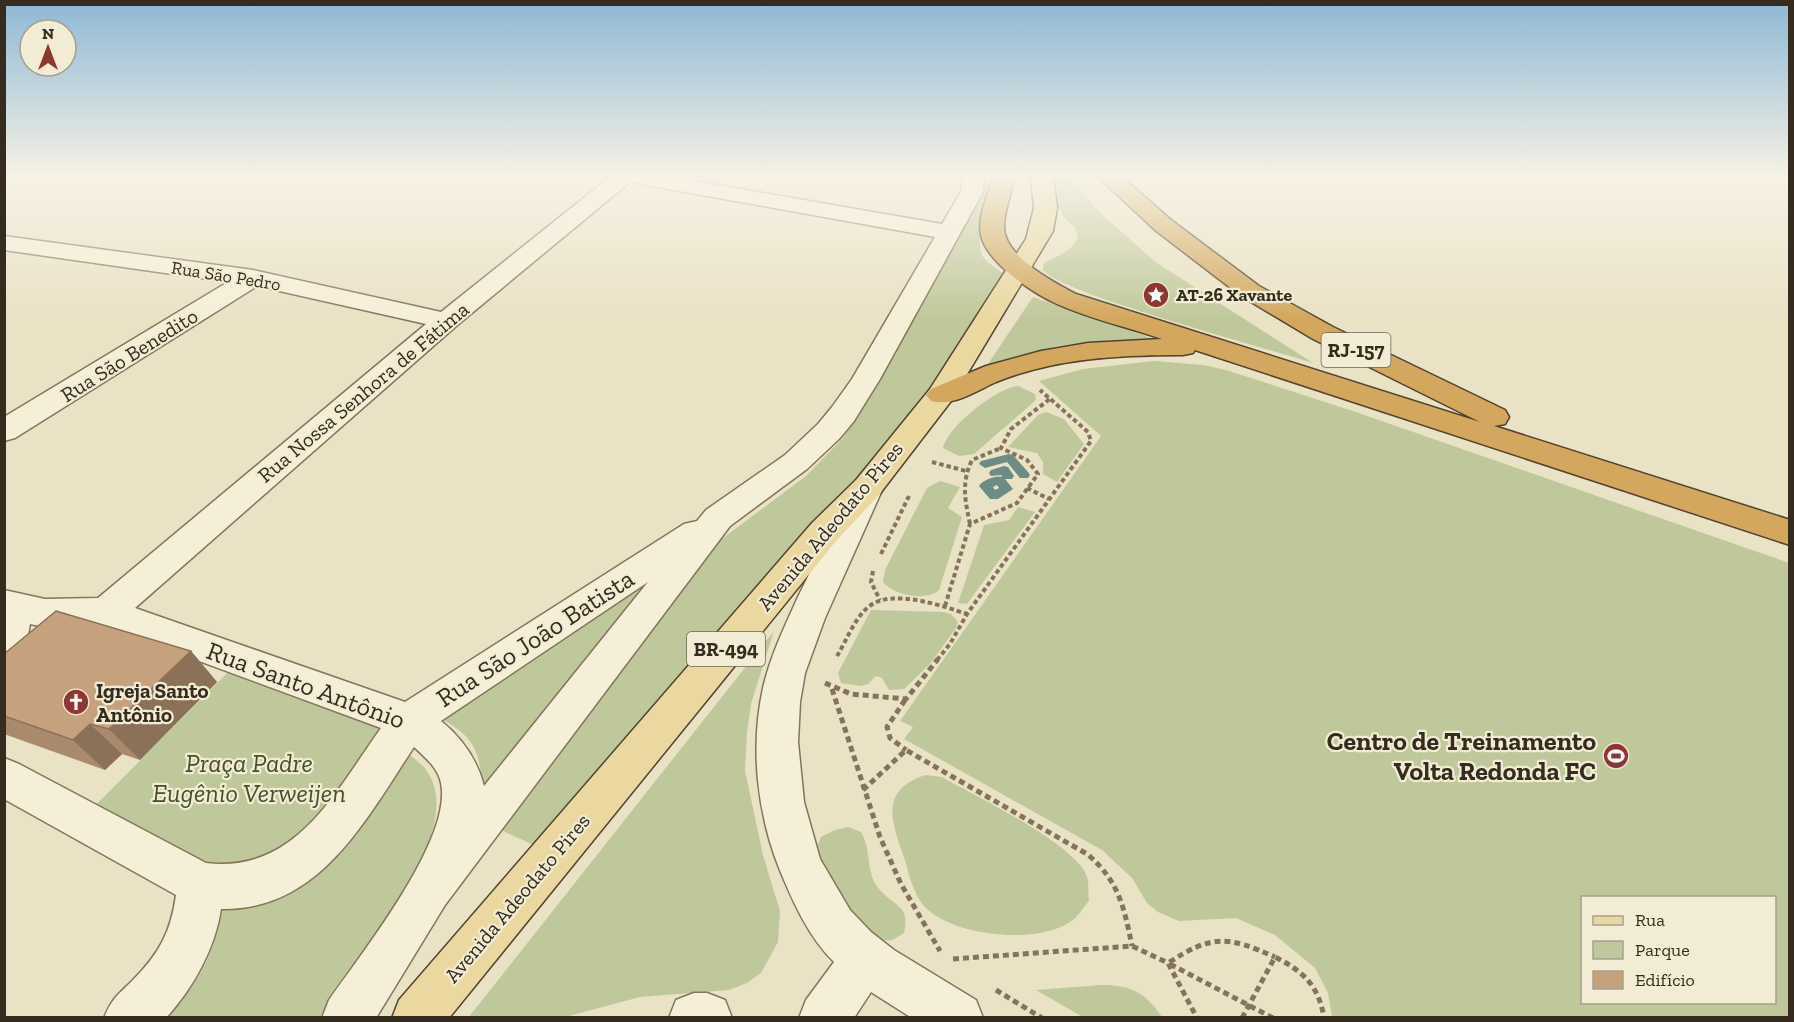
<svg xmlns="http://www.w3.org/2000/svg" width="1794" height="1022" viewBox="0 0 1794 1022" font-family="'Zilla Slab',serif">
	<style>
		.green { fill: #bfc89a; fill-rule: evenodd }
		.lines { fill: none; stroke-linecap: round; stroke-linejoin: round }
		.stream { fill: #6e8c86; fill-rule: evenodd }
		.minor-casing { stroke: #84745d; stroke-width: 3 }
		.major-casing { stroke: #524230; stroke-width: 3 }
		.highway-casing { stroke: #524230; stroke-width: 3 }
		.path-far1 { stroke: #84745d; stroke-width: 4; stroke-dasharray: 4.5 3; stroke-linecap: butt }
		.path { stroke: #84745d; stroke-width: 5; stroke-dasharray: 6 4; stroke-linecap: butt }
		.minor { fill: #f6efd8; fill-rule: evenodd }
		.major { fill: #ead8a0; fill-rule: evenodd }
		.highway { fill: #d3a75d; fill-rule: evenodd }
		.wall { fill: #a98a6c }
		.shaded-wall { fill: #8a7158 }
		.building { fill: #c5a17e; stroke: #8a7158; stroke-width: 1.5 }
		.labels { text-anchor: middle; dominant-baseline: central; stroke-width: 4.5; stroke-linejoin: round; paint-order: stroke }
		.far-street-label { font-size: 18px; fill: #352b1f; stroke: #f2ecd4 }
		.far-poi-label { font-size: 18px; font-weight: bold; fill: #352b1f; stroke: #f2ecd4; text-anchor: start }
		.shield { fill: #f2ecd4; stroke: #6e6555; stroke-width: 1.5 }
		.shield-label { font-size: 20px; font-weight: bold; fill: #352b1f }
		.street-label { font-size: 21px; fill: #352b1f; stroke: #f2ecd4 }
		.poi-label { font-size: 21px; font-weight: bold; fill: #352b1f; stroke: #f2ecd4; text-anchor: start }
		.near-street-label { font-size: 26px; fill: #352b1f; stroke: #f2ecd4 }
		.near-poi-label { font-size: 26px; font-weight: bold; fill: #352b1f; stroke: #f2ecd4; text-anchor: end }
		.near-park-label { font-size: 26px; font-style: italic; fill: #435028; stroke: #f2ecd4 }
	</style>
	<rect width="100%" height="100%" fill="#eae2c5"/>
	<g class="green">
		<path d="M981 177H995C992 196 972 245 984 258 991 266 1002 272 1010 278L918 414 538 847 501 830 715 544 806 476 843 438 858 416 955 238 971 215Z"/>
		<path d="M1054 177H1069L1101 214 1157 263 1313 363C1273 350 1059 293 1043 270L1044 263C1055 257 1086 246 1075 228 1071 223 1065 220 1062 214 1056 204 1056 188 1054 177Z"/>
		<path d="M1033 297 1154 339C1089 341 1044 342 984 370Z"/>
		<path d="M1154 361 1203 365 1226 370 1353 411 1789 563V1017H1332L1328 993 1315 968 1275 935 1236 918 1179 921 1158 912 1147 903 1132 878 1102 850 904 739 913 727 900 721 1101 436 1039 381 1083 369ZM1582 898H1774V1002H1582Z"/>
		<path d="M1018 386 1035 394 1036 400 974 454 959 456 943 448C947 427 996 388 1018 386Z"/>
		<path d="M1046 412 1064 419 1084 444 1057 482 1043 474V462L1037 453 1008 447 1038 415Z"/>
		<path d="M940 481 960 487 948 508 962 517 939 590C927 602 893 595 883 582L885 570 927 488Z"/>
		<path d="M1018 507 1035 512 967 604 958 603 984 525 1009 520Z"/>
		<path d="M678 556 482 810C480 760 485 741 436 716Z"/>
		<path d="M871 610 944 612 951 614 958 622 956 628 930 664 904 689 889 690 882 678 876 676 868 684 861 686 841 683 838 673Z"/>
		<path d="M774 631 751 704 747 732 745 771 763 855 780 911 778 942 761 973 747 983 729 990 640 997 565 1017 468 1018Z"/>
		<path d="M234 666 389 727 316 839 232 878 91 810Z"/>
		<path d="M409 754C413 758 419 762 423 766 463 812 404 890 379 929 359 958 340 988 320 1017L167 1018C201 979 216 953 222 901 257 899 281 900 312 880Z"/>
		<path d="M925 775 942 777C973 795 1078 845 1087 877 1089 884 1088 894 1089 901 1084 906 1080 914 1074 919 1042 946 952 937 924 906 914 895 909 875 905 860 892 823 878 791 925 775Z"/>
		<path d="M848 827 861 832C872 850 865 872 879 889 893 906 911 905 904 933 900 935 895 939 892 940 861 946 828 874 815 852L821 837 835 830Z"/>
		<path d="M1102 985C1131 985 1146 993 1162 1017H1083L1036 990Z"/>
	</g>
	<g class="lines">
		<g class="stream">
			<path d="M1009 454 1013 455 1028 472 1030 475 1028 478H1020L1007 462 985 468 979 464 981 461Z"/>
			<path d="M1004 466 1008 467 1014 476 1012 479H1005L1013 489 998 499H990L979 486C983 480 996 475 1003 477L1001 475 991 476 989 473 991 470ZM997 485 999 488 995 490 993 487Z"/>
		</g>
		<g class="minor-casing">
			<g id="minor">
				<path d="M610 177H671L942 224 961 192 962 177H984L983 192 880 379 854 421 840 438 807 469 730 526 445 905 376 1018H322L329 1000C361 954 453 839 441 783 438 768 425 757 414 747 366 819 320 911 221 909 215 949 193 988 166 1018H104C112 998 118 995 132 981 159 954 171 932 176 895L4 799V758L19 764 206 863C296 874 336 791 381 728L104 626 45 627 30 624 28 635 17 656 4 660V590L45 599 98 598 426 324 257 286 15 438 4 441V417L228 282 4 250V236L253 270 441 312ZM630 182 935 237 852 379 832 407 818 424 785 455 706 510 697 521 684 524 405 702 135 608 455 327ZM648 582 484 786C477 759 462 738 441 721Z"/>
				<path d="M867 477 878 480 883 488 825 618 805 673 800 702 798 742 804 802 820 859 850 910 871 932 894 950 976 1000 983 1018H912L871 992 854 1018H799L806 1000 834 962C808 936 793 902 779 868 757 812 750 747 763 688 770 657 784 628 797 599 815 562 833 525 851 488L856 480Z"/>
				<path d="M694 993H707L725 1000 732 1018H669L676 1000Z"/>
			</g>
		</g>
		<g class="major-casing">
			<path id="major" d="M1031 177H1053L1057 208 1053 231 951 401 878 496 836 541 449 1018H392L399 1000 812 523 856 480 930 389 1026 239 1034 208Z"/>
		</g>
		<g class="highway-casing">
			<path id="highway" d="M992 177H1014C1012 194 1004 210 1004 227 1004 256 1053 282 1076 294L1480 422 1313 339 1241 296 1155 230 1098 177H1122L1171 220 1259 286 1333 327 1505 410 1509 417 1505 424 1494 426 1790 520V545L1195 350 1193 353 1183 355C1120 355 1055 358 996 382 976 391 953 407 931 401L926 395 931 389 986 366 1041 351 1088 343 1162 339C1127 327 1090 319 1057 304 1034 294 986 262 981 235 977 216 989 195 992 177Z"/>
		</g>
		<g class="path-far1">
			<path d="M932 462 966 471"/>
			<path d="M1027 488 1049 499"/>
			<path d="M970 524C965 500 961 483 972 460L1001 448"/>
			<path d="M881 554 909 496"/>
			<path d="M873 571 871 582 880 600"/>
			<path d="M945 606 970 524 1017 503 1038 474 1027 460 1001 448 1011 429 1051 398"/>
			<path d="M837 656C847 640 855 616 871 605 894 589 943 606 967 614"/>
			<path d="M937 660 950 644 967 614 1091 441 1088 432 1040 390"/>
		</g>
		<g class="path">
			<path d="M825 683 851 694 906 699 938 659"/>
			<path d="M832 689 880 837 901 884 940 951"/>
			<path d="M905 700 887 727 890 738 906 750"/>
			<path d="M863 790 906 750 1087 854C1119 881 1124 907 1132 946"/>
			<path d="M953 959 1132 946 1168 963 1197 1018"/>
			<path d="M996 990 1042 1018"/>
			<path d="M1242 1018 1275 957C1303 971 1319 986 1324 1018"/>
			<path d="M1273 1018 1168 963C1213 934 1227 936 1275 957"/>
		</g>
		<use href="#minor" class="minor"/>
		<use href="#major" class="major"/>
		<use href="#highway" class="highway"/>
	</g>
	<path class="wall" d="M191 651 217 682 140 760 122 754 105 770 4 734V654Z"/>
	<g class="shaded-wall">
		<path d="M191 651 217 682 140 760 109 729Z"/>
		<path d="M90 724 122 754 105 770 73 740Z"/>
	</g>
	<path class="building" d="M56 611 191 651 109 729 90 724 73 740 4 716V654Z"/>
	<linearGradient id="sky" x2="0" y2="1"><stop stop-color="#8db8d5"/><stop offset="0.55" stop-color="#f6f2e5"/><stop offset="1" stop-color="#f6f2e5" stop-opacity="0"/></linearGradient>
	<rect width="1794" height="320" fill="url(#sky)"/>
	<defs>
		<g id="sight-disc" transform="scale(1.35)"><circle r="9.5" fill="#8e3732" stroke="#f2ecd4"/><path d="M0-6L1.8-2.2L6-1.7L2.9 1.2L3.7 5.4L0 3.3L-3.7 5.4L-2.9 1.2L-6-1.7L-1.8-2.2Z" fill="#fff"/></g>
		<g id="church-disc" transform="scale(1.35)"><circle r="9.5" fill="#8e3732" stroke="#f2ecd4"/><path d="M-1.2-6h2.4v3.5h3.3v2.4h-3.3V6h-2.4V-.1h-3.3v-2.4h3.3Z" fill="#fff"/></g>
		<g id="stadium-disc" transform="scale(1.35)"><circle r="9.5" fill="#8e3732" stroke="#f2ecd4"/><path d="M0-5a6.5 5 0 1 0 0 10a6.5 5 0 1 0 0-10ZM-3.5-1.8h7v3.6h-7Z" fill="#fff"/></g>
	</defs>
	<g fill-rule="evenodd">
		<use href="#sight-disc" x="1156" y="295"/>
		<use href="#church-disc" x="76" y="702"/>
		<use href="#stadium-disc" x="1616" y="756"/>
	</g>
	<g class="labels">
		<g class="far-street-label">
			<text transform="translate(226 276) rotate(9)">Rua São Pedro</text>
		</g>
		<g class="far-poi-label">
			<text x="1176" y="295">AT-26 Xavante</text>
		</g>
		<g class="shield">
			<rect x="1321.5" y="333" width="69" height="34" rx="4.5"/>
			<rect x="687" y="632" width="78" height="34" rx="4.5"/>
		</g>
		<g class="shield-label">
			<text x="1356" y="350">RJ-157</text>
			<text x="726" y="649">BR-494</text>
		</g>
		<g class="street-label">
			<text transform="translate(129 355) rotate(-32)">Rua São Benedito</text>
			<text transform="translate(363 392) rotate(-40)">Rua Nossa Senhora de Fátima</text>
			<text transform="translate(830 526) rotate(-50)">Avenida Adeodato Pires</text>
			<text transform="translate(517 898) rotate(-50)">Avenida Adeodato Pires</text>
		</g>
		<g class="poi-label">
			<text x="96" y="690">Igreja Santo<tspan x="96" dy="24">Antônio</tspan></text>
		</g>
		<g class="near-street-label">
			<text transform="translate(535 638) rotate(-33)">Rua São João Batista</text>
			<text transform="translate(306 685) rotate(20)">Rua Santo Antônio</text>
		</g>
		<g class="near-poi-label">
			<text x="1596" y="741">Centro de Treinamento<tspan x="1596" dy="30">Volta Redonda FC</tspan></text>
		</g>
		<g class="near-park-label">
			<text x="249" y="763">Praça Padre<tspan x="249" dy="30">Eugênio Verweijen</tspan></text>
		</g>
	</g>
	<rect width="1794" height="1022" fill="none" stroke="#352b1f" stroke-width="12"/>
	<rect x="1581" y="896" width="195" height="108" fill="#f2ecd4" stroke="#a69f8c" stroke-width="1.5"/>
	<rect x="1593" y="916" width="30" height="9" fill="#ead8a0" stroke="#a69f8c" stroke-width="1.5"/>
	<text x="1635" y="926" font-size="18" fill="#352b1f">Rua</text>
	<rect x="1593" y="941" width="30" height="18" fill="#bfc89a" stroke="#a69f8c" stroke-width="1.5"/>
	<text x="1635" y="956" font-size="18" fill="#352b1f">Parque</text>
	<rect x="1593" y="971" width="30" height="18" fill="#c5a17e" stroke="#a69f8c" stroke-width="1.5"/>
	<text x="1635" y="986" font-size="18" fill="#352b1f">Edifício</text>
	<g transform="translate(48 48)"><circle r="28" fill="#f2ecd4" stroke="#a69f8c" stroke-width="1.5"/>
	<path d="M0-4.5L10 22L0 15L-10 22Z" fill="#8e3732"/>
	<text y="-9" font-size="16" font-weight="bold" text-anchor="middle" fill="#352b1f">N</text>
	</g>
</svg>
